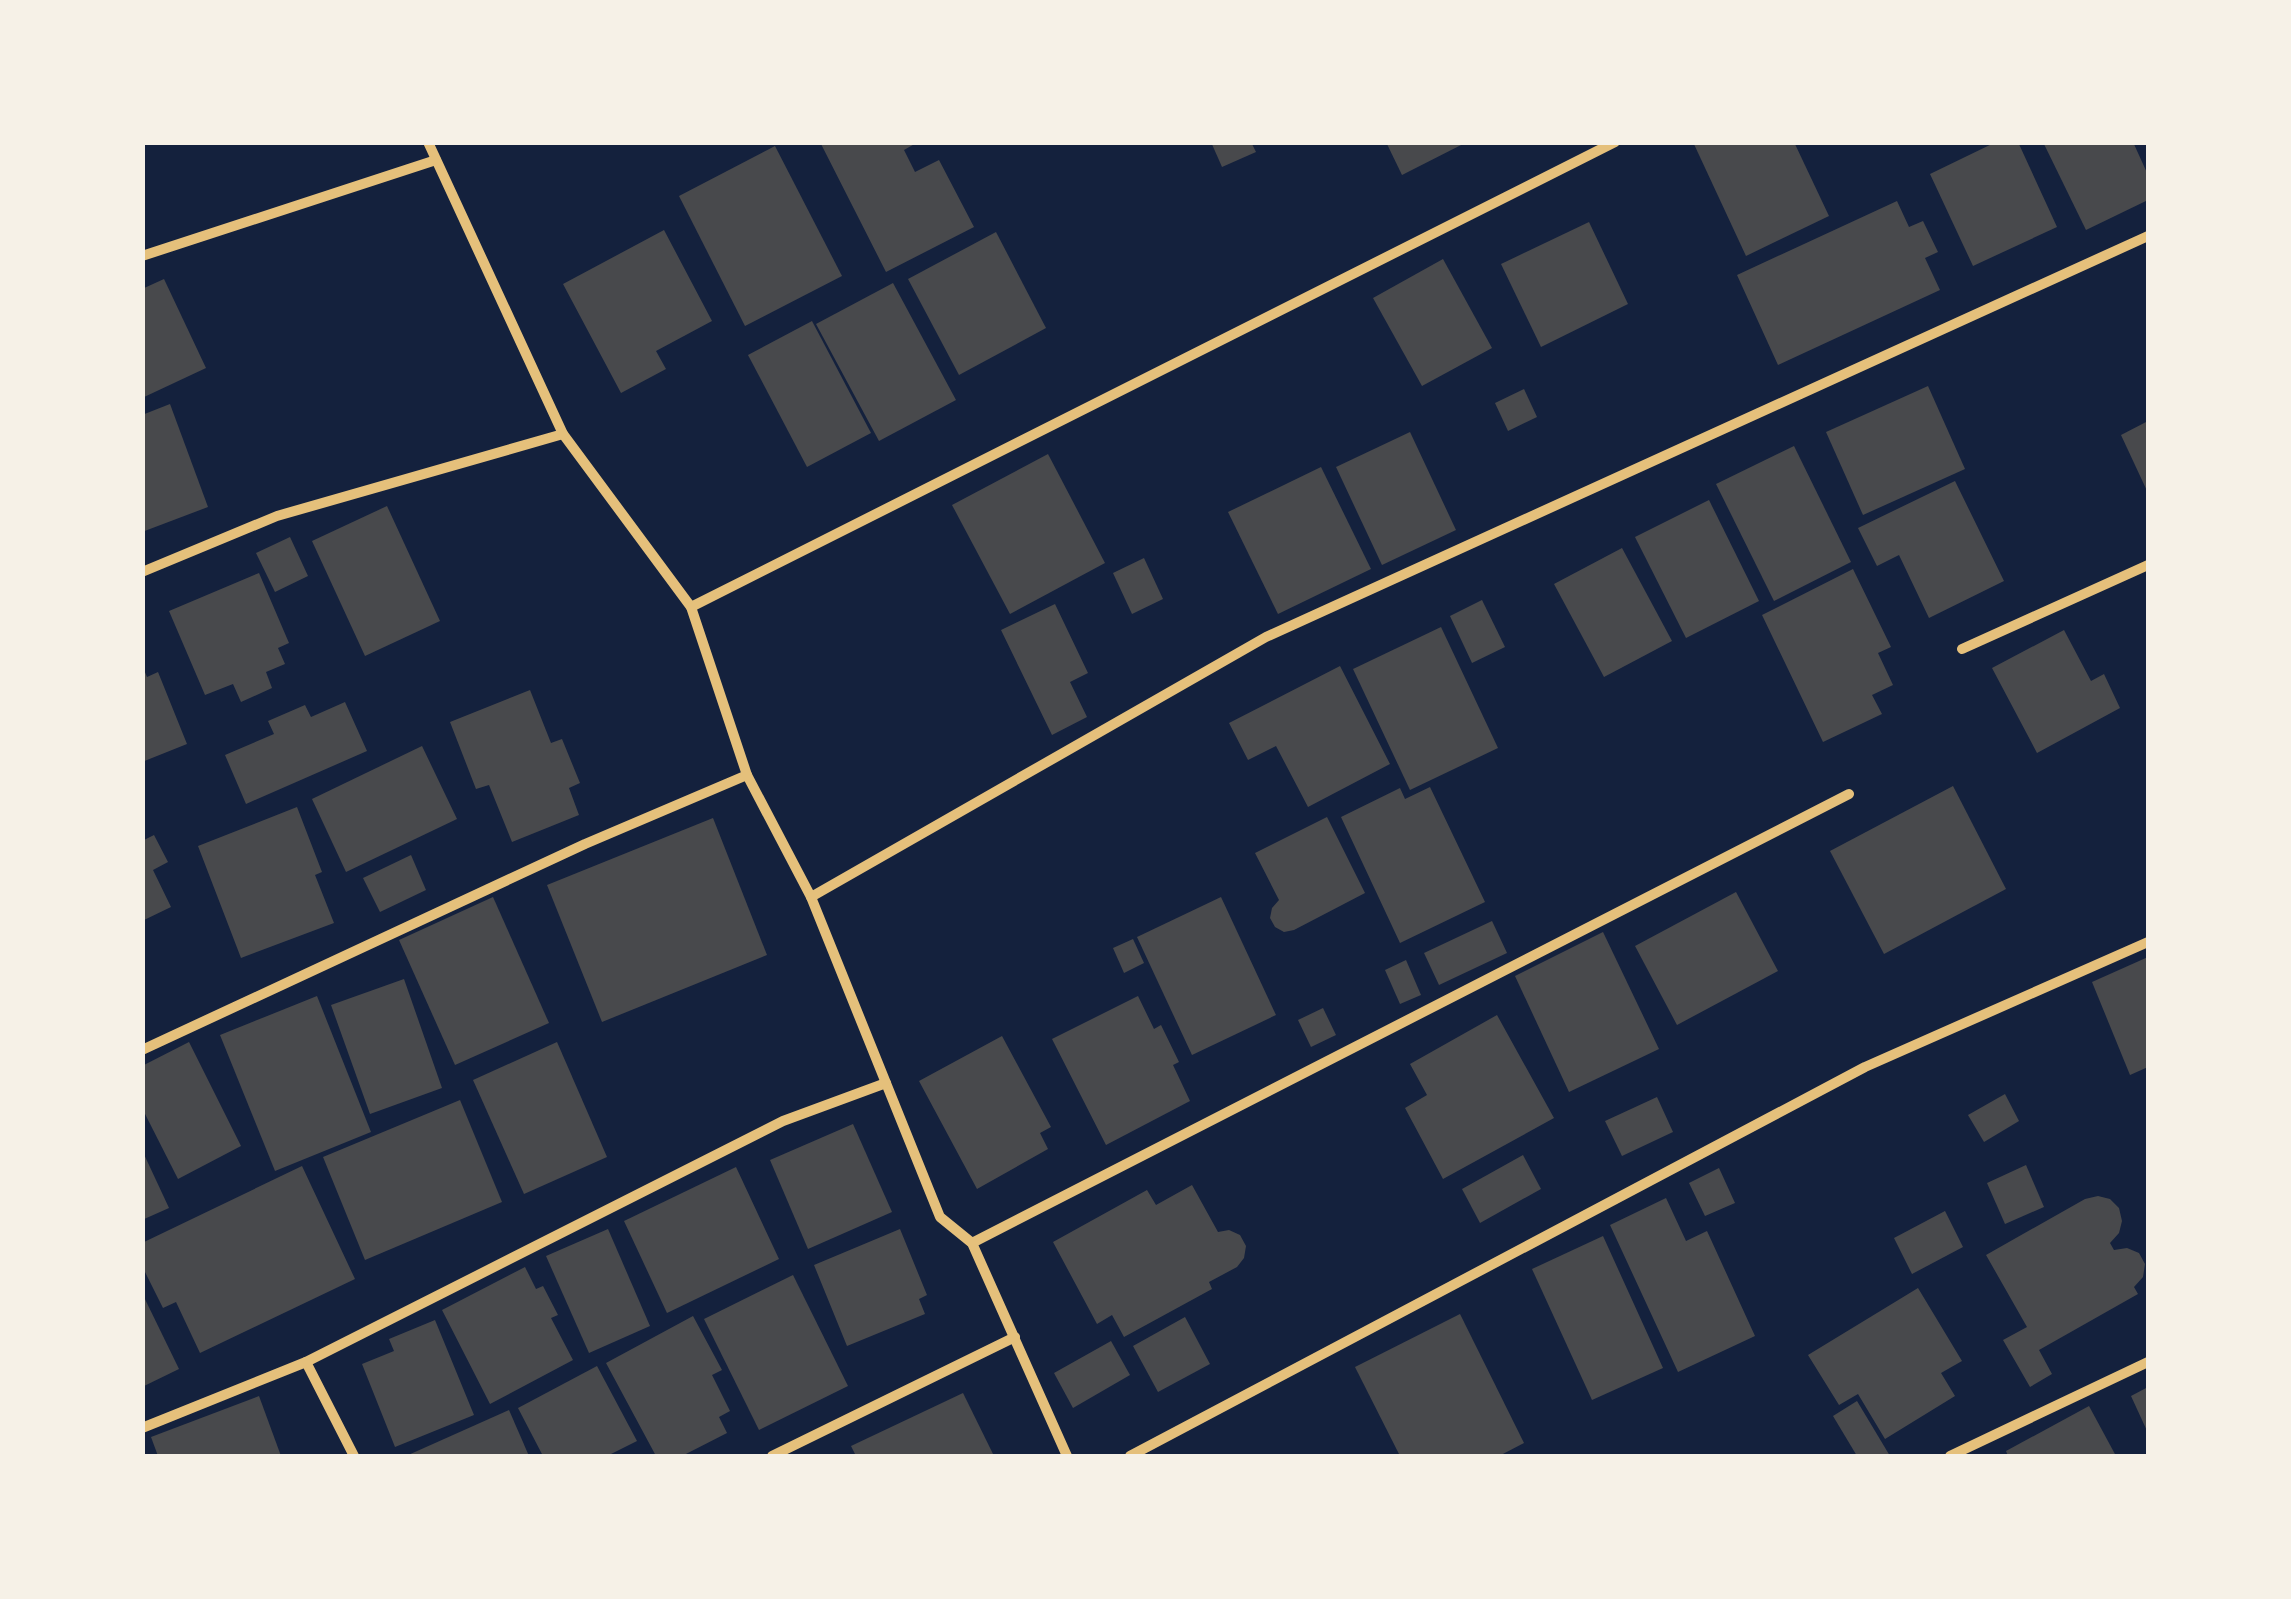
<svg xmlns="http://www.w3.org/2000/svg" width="2291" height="1599" viewBox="0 0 2291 1599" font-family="'Roboto Condensed',sans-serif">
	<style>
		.building { fill: #48494c }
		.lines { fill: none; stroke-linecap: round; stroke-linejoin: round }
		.minor { stroke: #e5c07b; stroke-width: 10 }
	</style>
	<rect width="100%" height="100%" fill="#14213d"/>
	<g class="building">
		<path d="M820 142H918L904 150 915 172 939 160 974 227 886 272Z"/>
		<path d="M1211 142H1251L1256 152 1222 167Z"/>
		<path d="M1386 142H1467L1402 175Z"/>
		<path d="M1693 142H1794L1829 216 1746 256Z"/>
		<path d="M1996 142H2018L2057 227 1973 266 1930 174Z"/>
		<path d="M2043 142H2133L2148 175V200L2086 230Z"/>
		<path d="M775 146 842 276 745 326 679 196Z"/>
		<path d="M1897 201 1909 227 1923 221 1938 252 1925 258 1940 290 1778 365 1737 275Z"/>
		<path d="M1589 222 1628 304 1541 347 1501 264Z"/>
		<path d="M664 230 712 321 656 351 666 369 621 393 563 284Z"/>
		<path d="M996 232 1046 328 959 375 908 279Z"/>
		<path d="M1443 259 1492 348 1422 386 1373 298Z"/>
		<path d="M164 279 206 368 142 398V289Z"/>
		<path d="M893 283 956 400 879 441 816 324Z"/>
		<path d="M812 321 871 433 807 467 748 355Z"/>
		<path d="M1928 386 1965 469 1863 515 1826 432Z"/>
		<path d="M1524 389 1537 417 1508 431 1495 403Z"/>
		<path d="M170 404 208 507 142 532V415Z"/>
		<path d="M2148 421V493L2121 435Z"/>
		<path d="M1410 432 1456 530 1382 565 1336 467Z"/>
		<path d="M1794 446 1851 562 1774 601 1716 484Z"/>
		<path d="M1048 454 1105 563 1010 614 952 505Z"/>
		<path d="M1321 467 1371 569 1278 614 1228 512Z"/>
		<path d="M1955 481 2004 581 1929 618 1899 555 1877 566 1858 528Z"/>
		<path d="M1709 500 1759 601 1686 638 1635 537Z"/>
		<path d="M387 506 440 621 365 656 312 541Z"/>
		<path d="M290 537 308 576 275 592 256 553Z"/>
		<path d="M1622 548 1672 641 1604 677 1554 584Z"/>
		<path d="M1144 558 1163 599 1132 614 1113 573Z"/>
		<path d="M1853 569 1891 647 1878 653 1893 685 1872 695 1882 714 1823 742 1762 615Z"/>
		<path d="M259 573 289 643 278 648 285 664 266 672 272 688 241 702 233 684 205 695 169 611Z"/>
		<path d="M1482 600 1505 647 1472 663 1450 616Z"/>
		<path d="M1055 604 1088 673 1070 682 1087 717 1052 735 1001 630Z"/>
		<path d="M1441 627 1498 748 1410 790 1353 669Z"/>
		<path d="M2064 630 2091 681 2104 674 2120 708 2037 753 1992 668Z"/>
		<path d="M142 665 147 677 158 672 187 744 142 762Z"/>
		<path d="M1340 666 1390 764 1308 807 1276 746 1248 760 1229 723Z"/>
		<path d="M530 690 551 743 562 739 580 783 569 788 579 815 512 842 489 785 476 789 450 722Z"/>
		<path d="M345 702 367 751 246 804 225 755 274 734 268 721 305 705 311 717Z"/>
		<path d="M422 746 457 819 346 872 312 799Z"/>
		<path d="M1953 786 2006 889 1884 954 1830 851Z"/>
		<path d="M1430 787 1485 902 1400 943 1341 817 1400 788 1405 799Z"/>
		<path d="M297 807 322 872 315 875 334 923 241 958 198 846Z"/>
		<path d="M1327 817 1365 893 1294 930 1284 932 1275 927 1270 918 1272 908 1279 900 1255 853Z"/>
		<path d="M713 818 767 955 602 1022 547 885Z"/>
		<path d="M154 835 168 862 153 870 171 907 142 921V841Z"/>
		<path d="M411 855 426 890 380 912 363 878Z"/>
		<path d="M1736 892 1778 971 1677 1025 1635 946Z"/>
		<path d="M493 897 549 1023 455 1065 399 940Z"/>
		<path d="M1221 897 1276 1015 1192 1055 1137 937Z"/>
		<path d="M1492 921 1507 953 1439 985 1424 953Z"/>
		<path d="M1603 932 1659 1049 1569 1092 1515 976Z"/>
		<path d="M1133 939 1144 963 1124 973 1113 948Z"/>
		<path d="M2148 957V1067L2130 1075 2092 982Z"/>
		<path d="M1406 960 1421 995 1400 1004 1385 970Z"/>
		<path d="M404 979 442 1088 370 1114 331 1005Z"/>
		<path d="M317 996 371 1132 275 1171 220 1035Z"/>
		<path d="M1138 996 1154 1029 1161 1025 1179 1062 1173 1065 1190 1101 1106 1145 1052 1039Z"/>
		<path d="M1323 1008 1336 1035 1311 1047 1298 1020Z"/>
		<path d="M1497 1015 1554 1118 1443 1179 1405 1108 1427 1095 1410 1064Z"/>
		<path d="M1002 1036 1051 1127 1040 1133 1048 1149 977 1189 919 1081Z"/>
		<path d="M189 1042 241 1146 178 1179 142 1108V1066Z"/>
		<path d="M557 1042 607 1157 524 1194 473 1080Z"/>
		<path d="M2005 1094 2019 1121 1984 1142 1968 1115Z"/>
		<path d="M1657 1097 1673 1132 1622 1156 1605 1121Z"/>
		<path d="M460 1100 502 1202 365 1260 323 1157Z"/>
		<path d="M853 1124 892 1212 808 1249 770 1160Z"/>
		<path d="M142 1150 169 1208 142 1220Z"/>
		<path d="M1523 1155 1541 1189 1480 1223 1462 1189Z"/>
		<path d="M2026 1165 2044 1207 2005 1224 1987 1183Z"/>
		<path d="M302 1166 355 1279 200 1353 176 1302 163 1308 142 1266V1243Z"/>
		<path d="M736 1167 779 1259 667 1313 624 1221Z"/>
		<path d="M1719 1168 1735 1203 1705 1216 1689 1183Z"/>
		<path d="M1192 1185 1218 1232 1229 1230 1240 1235 1246 1246 1244 1258 1237 1267 1209 1282 1212 1289 1124 1337 1112 1315 1097 1324 1053 1242 1147 1190 1156 1205Z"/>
		<path d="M2098 1196 2110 1199 2119 1208 2122 1221 2119 1233 2110 1243 2114 1250 2127 1248 2139 1253 2145 1264 2143 1277 2134 1287 2138 1294 2039 1350 2052 1374 2030 1387 2003 1340 2027 1327 1986 1255 2085 1199Z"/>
		<path d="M1666 1198 1686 1241 1707 1231 1755 1336 1678 1372 1610 1225Z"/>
		<path d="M1945 1211 1963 1247 1912 1274 1894 1238Z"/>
		<path d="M608 1229 650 1326 589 1353 546 1256Z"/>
		<path d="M900 1229 927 1295 919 1299 925 1314 847 1346 814 1265Z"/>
		<path d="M1603 1236 1663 1368 1592 1400 1532 1269Z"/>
		<path d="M525 1267 536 1289 543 1286 558 1315 551 1318 573 1360 490 1404 442 1310Z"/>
		<path d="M793 1275 848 1386 759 1430 704 1319Z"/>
		<path d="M1918 1288 1962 1361 1941 1373 1955 1396 1885 1439 1858 1394 1839 1405 1808 1355Z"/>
		<path d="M142 1293 179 1369 142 1387Z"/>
		<path d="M1460 1314 1524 1443 1499 1456H1400L1355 1367Z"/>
		<path d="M693 1316 722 1370 712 1375 730 1411 719 1417 727 1433 682 1456H656L606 1363Z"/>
		<path d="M1185 1317 1210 1364 1158 1392 1133 1346Z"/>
		<path d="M435 1320 474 1415 395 1447 362 1364 394 1351 389 1339Z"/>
		<path d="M1111 1341 1130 1375 1073 1408 1054 1373Z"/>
		<path d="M597 1366 637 1441 607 1456H543L518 1408Z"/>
		<path d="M2148 1387V1433L2131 1396Z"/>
		<path d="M963 1393 994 1456H856L851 1446Z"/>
		<path d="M259 1396 281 1456H158L151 1437Z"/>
		<path d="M1857 1401 1890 1456H1857L1833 1416Z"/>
		<path d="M2089 1406 2116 1456H2008L2006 1451Z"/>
		<path d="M509 1410 529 1456H406Z"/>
	</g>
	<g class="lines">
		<g class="minor">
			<path d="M428 142 563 434 691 607 747 775 811 897 940 1217 972 1243 1067 1456"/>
			<path d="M142 256 436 160"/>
			<path d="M142 572 277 516 563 434"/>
			<path d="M691 607 1615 142"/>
			<path d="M1962 649 2148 565"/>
			<path d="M811 897 1266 637 2148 236"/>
			<path d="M142 1050 585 844 747 775"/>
			<path d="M972 1243 1849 794"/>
			<path d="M306 1362 354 1456"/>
			<path d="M142 1428 306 1362 783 1121 886 1083"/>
			<path d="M772 1456 1015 1337"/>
			<path d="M1130 1456 1865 1067 2148 942"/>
			<path d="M1950 1456 2148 1362"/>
		</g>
	</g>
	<rect width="2291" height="1599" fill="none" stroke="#f6f1e7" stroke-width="290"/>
</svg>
